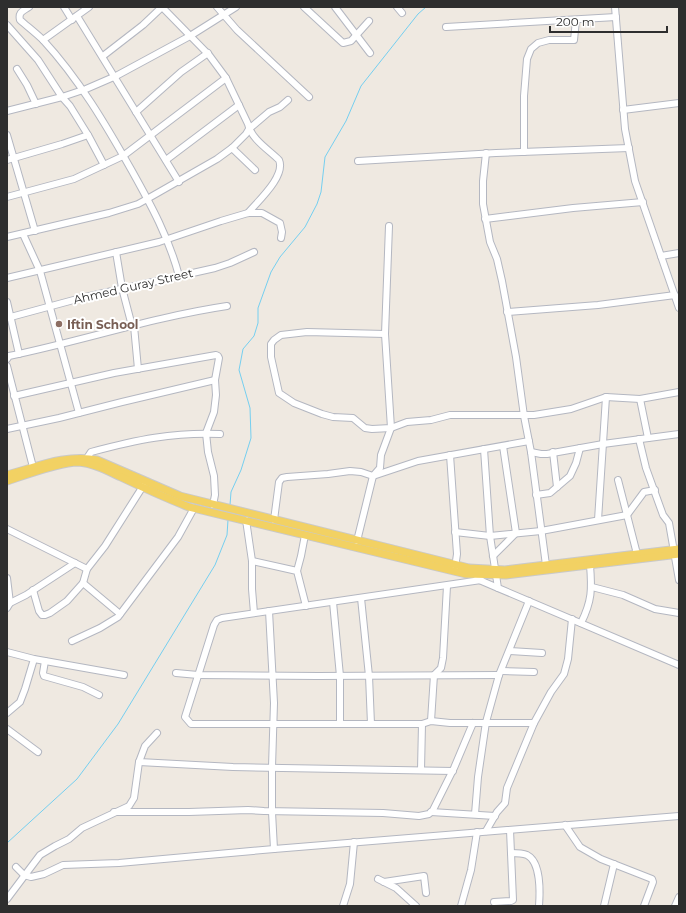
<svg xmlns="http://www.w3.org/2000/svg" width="686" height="913" viewBox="0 0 686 913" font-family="Montserrat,sans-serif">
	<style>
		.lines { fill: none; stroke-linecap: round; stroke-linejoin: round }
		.stream { stroke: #75cff0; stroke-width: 1 }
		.minor-casing { stroke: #b4b7c1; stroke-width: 8 }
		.major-casing { stroke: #c9c9c9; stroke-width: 9 }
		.minor { stroke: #fff; stroke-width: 6 }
		.major { stroke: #f2d163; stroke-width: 7 }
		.education-dot { fill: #8d6e63; stroke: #fff; stroke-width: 1.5 }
		.labels { text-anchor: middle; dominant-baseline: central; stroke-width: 4; stroke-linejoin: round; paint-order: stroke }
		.street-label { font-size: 12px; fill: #2e2e2e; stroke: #fff }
		.education-label { font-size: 12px; font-weight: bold; fill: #785e54; stroke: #fff; text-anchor: start }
	</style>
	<rect width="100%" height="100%" fill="#efe9e1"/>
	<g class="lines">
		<g class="stream">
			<path d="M230 505 231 492 241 470 251 438 250 408 239 370 243 349 254 336 258 323V308L271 272 280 257 305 227 317 204 321 192 325 157 346 121 361 86 418 14 426 7"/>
			<path d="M7 843 77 779 118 724 215 565 227 535 228 520"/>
		</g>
		<g class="minor-casing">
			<g id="minor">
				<path d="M29 7C23 11 18 12 20 20 28 27 36 33 43 40 79 79 106 125 132 171 151 205 169 238 179 276"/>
				<path d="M64 7 72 20"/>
				<path d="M162 7 209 55 226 78 248 124C251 139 269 150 279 160 286 176 258 201 248 213"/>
				<path d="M217 7 237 30 309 97"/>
				<path d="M304 7 343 43 351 41 369 21"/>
				<path d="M335 7 370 53"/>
				<path d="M397 7 402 13"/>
				<path d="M615 7 625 129 635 181 679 308"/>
				<path d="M77 16 179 182"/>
				<path d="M7 25 38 60 62 97 70 106 88 135 104 165"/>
				<path d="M446 27 616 17"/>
				<path d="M43 40 89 7"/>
				<path d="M103 56 143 25 162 7"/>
				<path d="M17 69 27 85 36 104"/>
				<path d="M623 110 679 103"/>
				<path d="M7 111 62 97 86 89 116 76 190 36 236 7"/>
				<path d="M136 112 181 72 208 53"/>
				<path d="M7 135 35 231"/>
				<path d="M232 148 255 170"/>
				<path d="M524 152V96L527 59 531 49 538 43 549 40H574L576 20"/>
				<path d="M486 153 483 181V204L490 242 497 259 502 281 516 357 524 416 531 452 546 565"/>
				<path d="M7 160 62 144 88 135"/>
				<path d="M166 160 239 105"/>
				<path d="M358 161 496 153 629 148"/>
				<path d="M7 197 74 179 123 156 226 78"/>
				<path d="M485 219 573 208 643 202"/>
				<path d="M23 234 40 271 79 413"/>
				<path d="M7 237 109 213 138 204 147 199 217 159 232 148 246 134 249 129 269 112 280 107 288 100"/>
				<path d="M116 252 122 288 132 326"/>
				<path d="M661 256 679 253"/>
				<path d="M7 278 159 242 221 221 248 213H262L280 223 282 232 281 238"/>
				<path d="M7 302 19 354"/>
				<path d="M507 312 598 305 675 295"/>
				<path d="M7 318 81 298 215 268 230 263 254 252"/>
				<path d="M134 326 138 369"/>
				<path d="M385 334 307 332 281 335 274 340 271 344V357L279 393 294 403 322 414 333 417 353 418 365 428 372 429 391 428 407 422 431 420 450 415H534L571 409 606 397 640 399 679 392"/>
				<path d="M7 359 9 356C82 341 153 317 227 306"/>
				<path d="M7 366 34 471"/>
				<path d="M14 396 114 373 216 355 218 356 219 358 215 380 216 395 214 412 206 433 208 452 214 476 215 495 213 505"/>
				<path d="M640 399 648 438"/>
				<path d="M7 429 59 418 122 402 215 380"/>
				<path d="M639 439 646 468 663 515 669 523 679 580"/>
				<path d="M484 449 490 536 498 588 679 665"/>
				<path d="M531 452 541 454H547L603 444 679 434"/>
				<path d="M553 452 557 487"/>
				<path d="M450 455 457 554 455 568"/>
				<path d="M87 458 91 452C136 440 173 432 220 434"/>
				<path d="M618 480 637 554"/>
				<path d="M536 495 550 493 570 476 576 463 580 448"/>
				<path d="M246 520 252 561V589L254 613"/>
				<path d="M274 520 279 482 282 478 287 477 328 474 350 471 361 472 373 476 418 461 529 441"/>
				<path d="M598 520 606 397"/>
				<path d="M7 529 87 569"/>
				<path d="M455 532 490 536 541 531 627 515 644 492 655 490"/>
				<path d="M357 541 373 476 380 468 381 455 391 428 385 334 389 226"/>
				<path d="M493 556 516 533 503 446"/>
				<path d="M252 561 297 571 306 606"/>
				<path d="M297 571 301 556 305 535"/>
				<path d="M7 578 10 603 7 608"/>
				<path d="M477 579 498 588"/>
				<path d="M481 580 222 618 217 620 214 625 185 717 191 724H422L431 721 450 723H534L507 788 505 803 497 812 486 831"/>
				<path d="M83 583 120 614"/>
				<path d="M592 587 623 595 655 609 679 613"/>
				<path d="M33 590 39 611 42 615H45L50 613 67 601 83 583 87 569 105 546 145 483"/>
				<path d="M361 598 369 676 371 724"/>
				<path d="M333 602 340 676V724"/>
				<path d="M10 603 26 595 75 563"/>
				<path d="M269 611 274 703 272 767V812L274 849"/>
				<path d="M581 623C592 601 592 589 590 565"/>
				<path d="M72 641 100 628 118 617 178 537 194 508"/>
				<path d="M510 651 542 653"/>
				<path d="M7 652 34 659 124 675"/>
				<path d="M45 661 43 673 44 676 83 687 99 695"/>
				<path d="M502 671 534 672"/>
				<path d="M176 673 198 675 318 676 499 675"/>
				<path d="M7 713 20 702 25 689 34 659"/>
				<path d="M431 721 434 675 441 668 443 658 447 586"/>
				<path d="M534 723 551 692 564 674 568 659 572 619"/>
				<path d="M7 729 38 752"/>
				<path d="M139 762 233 767 453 771"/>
				<path d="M421 770 422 724"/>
				<path d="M114 812H189L248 810 264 811 383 813 419 816 429 814 433 810 454 768 473 723"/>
				<path d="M431 812 495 816"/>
				<path d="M475 814 478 777 486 722 499 675 529 601"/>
				<path d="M565 825 580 847 601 859 652 879 653 882 644 906"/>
				<path d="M511 853C516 853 522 853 527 855 541 862 540 893 539 906"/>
				<path d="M16 867 24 875 31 877 44 874 63 865 119 863 274 849 679 816"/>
				<path d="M378 879 396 888 416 906"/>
				<path d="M384 882 424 876 426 893"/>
				<path d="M7 899 40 855 55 846 69 839 82 828 129 806 134 798 139 762 145 746 157 733"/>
				<path d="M494 902 511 901 513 900 510 830"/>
				<path d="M343 906 350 884 354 842"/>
				<path d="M461 906 471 870 477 832"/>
				<path d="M604 906 614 864"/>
				<path d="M675 906 679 897"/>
			</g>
		</g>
		<g class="major-casing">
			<g id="major">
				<path d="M7 475C37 467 66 454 97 460L180 496 469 568 505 570 679 549"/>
				<path d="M7 481C25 475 60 462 78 462 93 463 108 471 121 477 144 488 166 498 189 507L466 574 506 575 679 554"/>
			</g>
		</g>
		<use href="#minor" class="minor"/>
		<use href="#major" class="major"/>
	</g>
	<circle class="education-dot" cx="59" cy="324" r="4"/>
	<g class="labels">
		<g class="street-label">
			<text transform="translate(133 286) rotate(-13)">Ahmed Guray Street</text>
		</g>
		<g class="education-label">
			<text x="67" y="324">Iftin School</text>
		</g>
	</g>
	<rect width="686" height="913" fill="none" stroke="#2e2e2e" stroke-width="16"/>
	<path d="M550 26v6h117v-6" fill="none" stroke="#2e2e2e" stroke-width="2"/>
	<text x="556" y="26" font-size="12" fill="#2e2e2e" stroke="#ffffff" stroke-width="3" paint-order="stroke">200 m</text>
</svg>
